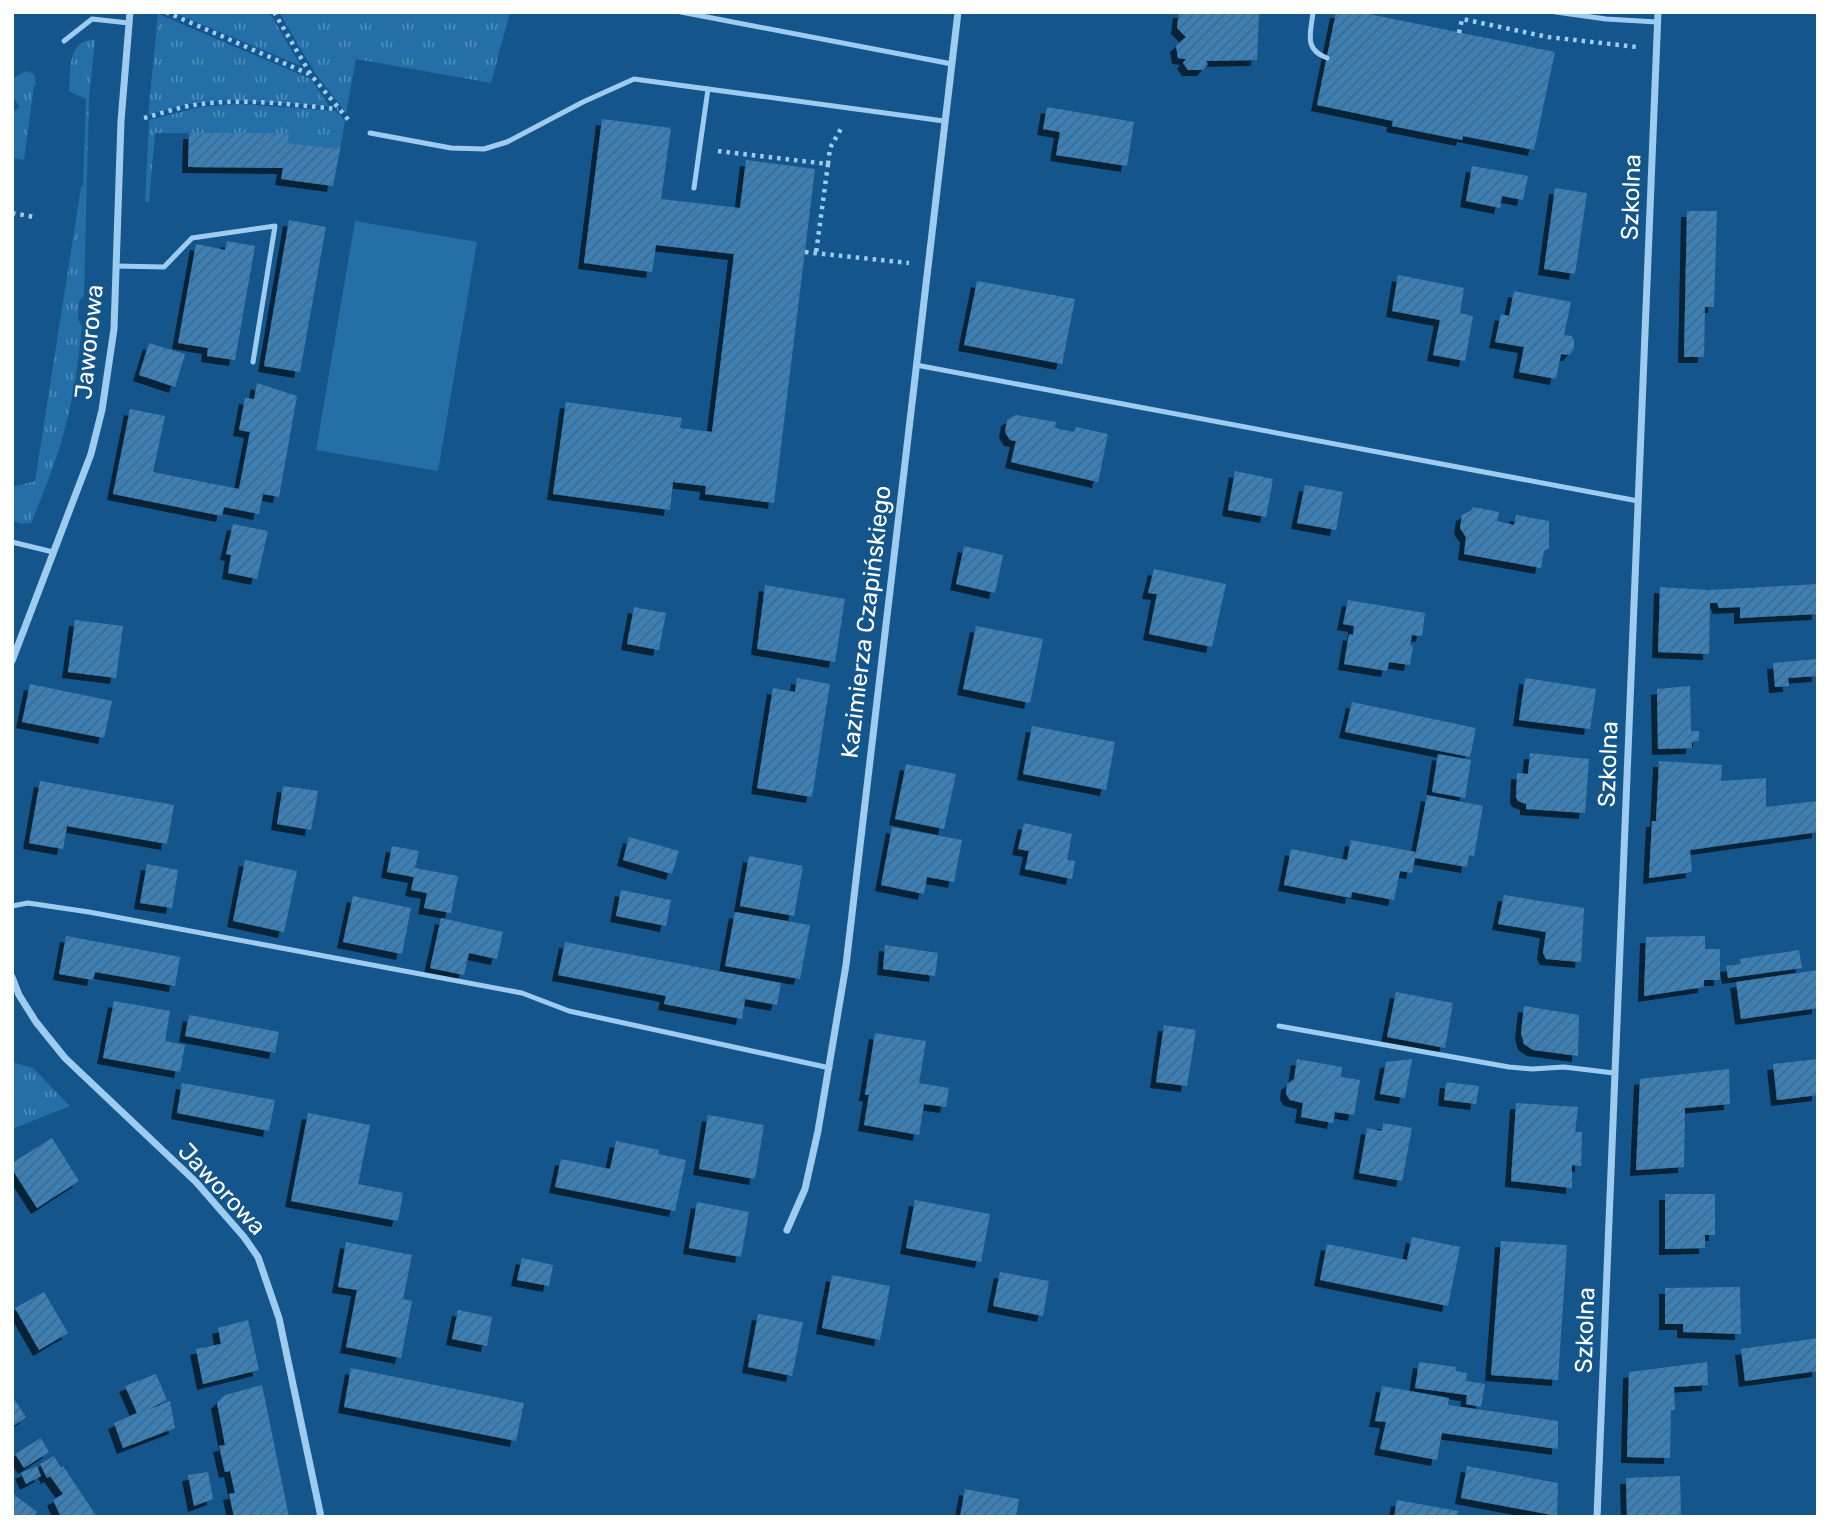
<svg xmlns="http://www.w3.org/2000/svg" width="1830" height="1529" viewBox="0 0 1830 1529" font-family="Rubik,sans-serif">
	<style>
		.grass { fill: url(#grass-tufts) }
		.pitch { fill: #246fa8 }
		.building { fill: url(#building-hatch); filter: url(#shadow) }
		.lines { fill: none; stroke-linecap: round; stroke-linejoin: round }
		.path { stroke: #9dccf0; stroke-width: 4.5; stroke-dasharray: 3.5 5; stroke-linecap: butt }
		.lane { stroke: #9dccf0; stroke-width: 5 }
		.street { stroke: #9dccf0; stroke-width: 7 }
		.labels { text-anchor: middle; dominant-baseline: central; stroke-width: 5; stroke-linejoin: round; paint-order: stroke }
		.street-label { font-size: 24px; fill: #fff; stroke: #14568b }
	</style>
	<defs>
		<pattern id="grass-tufts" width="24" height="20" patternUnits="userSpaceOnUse" patternTransform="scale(1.75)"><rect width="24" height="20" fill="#246fa8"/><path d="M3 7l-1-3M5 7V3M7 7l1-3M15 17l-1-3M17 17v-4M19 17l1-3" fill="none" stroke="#508cb9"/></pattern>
		<pattern id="building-hatch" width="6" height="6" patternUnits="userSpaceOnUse" patternTransform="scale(1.75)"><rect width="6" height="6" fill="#3d80b5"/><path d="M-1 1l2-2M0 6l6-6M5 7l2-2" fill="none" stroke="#446986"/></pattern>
		<filter id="shadow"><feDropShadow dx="-6" dy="6" stdDeviation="0" flood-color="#0009"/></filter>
	</defs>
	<rect width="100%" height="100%" fill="#14568b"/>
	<g class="grass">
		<path d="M173 12H269L301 66Z"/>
		<path d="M279 12H510L491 83 356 59 346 113 315 73Z"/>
		<path d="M158 14 311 79 329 106 229 100 188 104 148 115Z"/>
		<path d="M92 40H95L89 98 84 296 79 301 78 320 82 326C78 362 74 397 64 432 56 463 43 493 31 523L21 524 12 520V487L35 481 81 187 83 186 86 99 69 91C71 71 67 41 92 40Z"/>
		<path d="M26 71 34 74 36 86H34L24 160 12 158V113L20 107 12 95V79Z"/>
		<path d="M239 104 336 111 345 121 340 149 288 143 289 133H155L149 202H145L149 120 200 107Z"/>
		<path d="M12 1062 33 1068 70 1106 12 1129Z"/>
	</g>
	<path class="pitch" d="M355 221 477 242 438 471 316 450Z"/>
	<g class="building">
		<path d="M1179 12H1259L1257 60 1206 61 1208 64 1203 70H1188L1183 63 1186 59 1178 58 1176 46 1186 37 1177 28Z"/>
		<path d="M1336 12H1359L1555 52 1534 150 1463 136 1462 140 1392 126 1393 121 1317 105Z"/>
		<path d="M1047 107 1134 122 1127 166 1056 155 1060 132 1043 129Z"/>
		<path d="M602 119 671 128 661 199 740 208 746 160 815 169 774 503 705 494 706 486 673 482 670 510 553 494 566 402 682 418 680 428 712 432 734 254 656 245 652 272 584 263Z"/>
		<path d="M189 133H289L288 143 340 149 333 186 281 179 283 168 188 167Z"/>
		<path d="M1472 166 1528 176 1523 200 1502 196 1500 208 1466 201Z"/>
		<path d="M1555 188 1587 193 1575 274 1544 269Z"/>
		<path d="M1687 211H1717L1714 307H1705L1704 357H1684Z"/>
		<path d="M289 220 326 227 300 372 264 366Z"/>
		<path d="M227 241 255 246 235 360 207 356 208 348 178 343 196 244 225 250Z"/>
		<path d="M1398 275 1464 288 1460 313 1473 316 1465 361 1433 355 1440 320 1392 311Z"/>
		<path d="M977 281 1075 299 1062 364 964 345Z"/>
		<path d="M1514 291 1571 302 1564 335 1572 336 1574 340V349L1569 355 1561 354 1556 379 1519 372 1524 347 1495 342 1501 314 1509 316Z"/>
		<path d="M149 343 185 354 175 387 139 375Z"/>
		<path d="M257 383 297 396 279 497 263 494 259 514 224 507 222 516 113 494 130 409 165 416 153 472 239 489 250 432 239 430 245 398 254 399Z"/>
		<path d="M1016 415 1056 422 1055 428 1074 432 1076 427 1108 434 1098 482 1011 462 1016 441 1010 440 1005 432 1007 420Z"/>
		<path d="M1235 471 1273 479 1266 517 1228 510Z"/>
		<path d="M1305 485 1343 492 1336 530 1297 523Z"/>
		<path d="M1473 507 1499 512 1497 521 1514 525 1516 515 1549 521V548L1544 551 1541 568 1464 554 1466 537 1460 528 1462 515 1472 510Z"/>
		<path d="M233 524 268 531 257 579 228 573 231 555 226 554Z"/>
		<path d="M964 546 1003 555 995 593 956 584Z"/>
		<path d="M1154 569 1226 584 1212 647 1149 634 1157 594 1148 593Z"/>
		<path d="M1818 584V614L1740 618V607L1719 608 1717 603H1710L1709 654 1658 652 1660 587 1709 590Z"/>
		<path d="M765 585 845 599 835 662 757 649Z"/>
		<path d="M1348 600 1425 613 1422 636 1412 635 1410 645 1413 646 1410 665 1389 662 1387 671 1344 664 1349 634 1353 635 1354 626 1343 624Z"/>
		<path d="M634 607 666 613 659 650 627 644Z"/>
		<path d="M75 620 123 626 116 678 68 672Z"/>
		<path d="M976 626 1043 639 1030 703 963 689Z"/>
		<path d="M1818 659V676L1788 678 1789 686 1775 687 1773 663Z"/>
		<path d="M797 678 830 684 812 797 757 788 773 688 795 692Z"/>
		<path d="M1525 678 1596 689 1590 729 1519 720Z"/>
		<path d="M30 684 112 701 104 738 22 722Z"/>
		<path d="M1690 686 1691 731H1699V741L1692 742V748L1658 749 1657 689Z"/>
		<path d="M1352 702 1476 728 1470 757 1345 732Z"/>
		<path d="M1032 726 1115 742 1106 790 1023 774Z"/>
		<path d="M1530 753 1589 759 1585 813 1526 809V804L1518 801 1516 797 1517 773 1528 774Z"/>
		<path d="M1438 754 1471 760 1465 798 1432 792Z"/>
		<path d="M1659 761 1722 765 1721 781 1766 778V807L1818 801V832L1690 850 1692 872 1649 878 1652 821H1656Z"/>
		<path d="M906 764 956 774 944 829 895 819Z"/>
		<path d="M40 781 174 805 167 844 67 826 63 849 29 843Z"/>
		<path d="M283 786 318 791 311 830 277 824Z"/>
		<path d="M1427 795 1483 806 1474 856 1469 855 1467 867 1415 858 1412 873 1400 871 1394 900 1352 892 1351 898 1284 885 1291 849 1347 860 1351 840 1416 852Z"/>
		<path d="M1024 823 1072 834 1067 860 1075 861 1072 879 1025 869 1029 851 1018 849Z"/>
		<path d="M892 827 962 840 954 882 927 877 924 894 881 885Z"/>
		<path d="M629 837 679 851 672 874 623 860Z"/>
		<path d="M392 846 419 851 415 868 458 876 451 913 424 908 427 893 411 890 414 877 387 872Z"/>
		<path d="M749 856 803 866 794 916 740 906Z"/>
		<path d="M245 860 297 871 284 932 233 921Z"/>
		<path d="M147 864 178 870 172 908 140 903Z"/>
		<path d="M621 890 671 900 666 926 616 916Z"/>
		<path d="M1504 895 1584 908 1581 962 1546 959 1543 953 1546 932 1498 924Z"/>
		<path d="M353 896 411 908 402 954 343 942Z"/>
		<path d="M735 912 810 925 800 979 725 966Z"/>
		<path d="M441 918 503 932 497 959 469 953 464 975 430 968Z"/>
		<path d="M66 936 180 957 175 986 95 972 93 980 59 974Z"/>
		<path d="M1705 936V949H1720V980H1704V987L1644 996 1646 937Z"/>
		<path d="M565 942 781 983 777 1005 745 999 742 1019 664 1004 666 996 558 975Z"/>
		<path d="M885 945 938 953 935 976 883 969Z"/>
		<path d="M1799 950 1802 968 1728 978 1726 966 1741 964 1740 959Z"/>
		<path d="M1818 970V1008L1741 1019 1736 982Z"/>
		<path d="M1396 992 1453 1003 1445 1048 1387 1037Z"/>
		<path d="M114 1001 170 1011 165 1041 185 1045 180 1072 103 1058Z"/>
		<path d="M1524 1006 1579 1015 1578 1056 1533 1050 1524 1044 1521 1033Z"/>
		<path d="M189 1015 279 1032 275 1053 185 1036Z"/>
		<path d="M1164 1025 1196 1030 1187 1086 1156 1082Z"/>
		<path d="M875 1033 926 1041 919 1083 949 1088 946 1107 924 1104 919 1135 864 1125 869 1095H865Z"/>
		<path d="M1297 1059 1342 1067 1341 1077 1360 1080 1354 1115 1335 1112 1333 1123 1301 1117 1303 1103 1290 1100 1286 1094 1287 1084 1294 1079Z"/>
		<path d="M1412 1059 1405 1098 1380 1094 1386 1062Z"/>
		<path d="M1818 1059V1095L1777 1100 1773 1064Z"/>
		<path d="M1729 1069 1730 1104 1685 1108 1684 1167 1636 1170 1640 1079Z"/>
		<path d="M1446 1082 1479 1086 1476 1104 1444 1100Z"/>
		<path d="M182 1083 275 1100 269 1131 177 1113Z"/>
		<path d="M1516 1103 1578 1107 1575 1132H1582L1581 1166 1572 1165V1188L1511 1181Z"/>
		<path d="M308 1113 370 1125 358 1184 403 1193 398 1221 291 1201Z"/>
		<path d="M708 1115 764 1125 755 1179 699 1169Z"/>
		<path d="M1383 1123 1412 1128 1402 1181 1359 1173 1367 1128 1382 1131Z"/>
		<path d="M52 1138 79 1181 37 1208 12 1169V1163Z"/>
		<path d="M616 1141 659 1150 658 1154 686 1160 675 1211 555 1187 561 1159 610 1169Z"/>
		<path d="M1665 1194H1715V1235H1705V1248L1665 1249Z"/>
		<path d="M915 1200 990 1214 981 1262 906 1248Z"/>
		<path d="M697 1202 749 1212 741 1257 689 1248Z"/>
		<path d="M1412 1237 1460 1247 1448 1306 1320 1280 1327 1244 1407 1260Z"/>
		<path d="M1501 1241 1567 1245 1558 1380 1491 1375Z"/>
		<path d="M346 1242 412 1255 403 1299 412 1301 401 1358 346 1347 357 1290 338 1287Z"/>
		<path d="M522 1258 553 1265 549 1286 517 1280Z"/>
		<path d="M1000 1272 1049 1281 1043 1316 993 1306Z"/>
		<path d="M832 1275 890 1286 880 1340 822 1328Z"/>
		<path d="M1740 1287 1741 1334 1683 1332V1324H1665V1288Z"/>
		<path d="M44 1292 68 1333 39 1350 15 1308Z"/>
		<path d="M458 1310 492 1317 487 1346 452 1339Z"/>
		<path d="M758 1314 803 1322 792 1376 748 1367Z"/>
		<path d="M248 1320 259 1370 203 1384 196 1349 221 1344 218 1328Z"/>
		<path d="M1818 1338V1371L1745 1381 1741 1349Z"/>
		<path d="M1419 1362 1456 1367V1371L1467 1373 1466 1381 1485 1384 1481 1407 1466 1404 1467 1395 1415 1388Z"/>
		<path d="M1707 1362 1708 1385 1674 1387 1675 1410H1671L1670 1458 1627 1457 1629 1372Z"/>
		<path d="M351 1368 524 1403 516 1441 344 1407Z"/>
		<path d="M156 1374 167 1400 147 1410 170 1401 175 1428 123 1448 114 1423 137 1413 125 1386Z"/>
		<path d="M262 1385 289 1517H234L229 1494 235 1493 230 1471 225 1472 219 1446 225 1445 217 1403 225 1395Z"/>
		<path d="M1382 1386 1449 1398 1448 1405 1558 1421V1449L1442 1433 1437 1460 1380 1449 1386 1422 1375 1421Z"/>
		<path d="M12 1396 26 1417 12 1427Z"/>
		<path d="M41 1438 49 1452 24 1468 15 1454Z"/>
		<path d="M54 1456 61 1468 63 1466 97 1517H61L53 1500 63 1494 50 1476 47 1478 40 1464Z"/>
		<path d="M37 1466 41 1476 26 1484 21 1473Z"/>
		<path d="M1467 1466 1558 1483 1557 1516 1461 1498Z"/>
		<path d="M208 1472 213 1499 194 1506 188 1475Z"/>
		<path d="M1680 1476 1681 1517H1627L1626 1478Z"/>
		<path d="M965 1489 1019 1499 1016 1517H960Z"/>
		<path d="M12 1493 37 1512 33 1517H12Z"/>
		<path d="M1397 1500 1458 1511 1457 1517H1394Z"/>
	</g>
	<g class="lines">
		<g class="path">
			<path d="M166 12 309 74"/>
			<path d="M274 12 311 75 351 123"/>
			<path d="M1459 33 1462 19 1548 37 1637 47"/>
			<path d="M144 118C163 113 182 106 202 104 247 98 293 105 338 109"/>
			<path d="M718 151 828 164 816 253"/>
			<path d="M828 164 830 148 842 127"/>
			<path d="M12 213 34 217"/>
			<path d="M805 252 909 263"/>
		</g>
		<g class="lane">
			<path d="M681 12 952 64"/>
			<path d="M1313 12C1311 33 1303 49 1327 58"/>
			<path d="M1556 12 1606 19 1657 22"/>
			<path d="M64 41 92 19 129 23"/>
			<path d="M370 133 451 148 484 149 507 142 583 102 634 79 944 121"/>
			<path d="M694 188 708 89"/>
			<path d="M116 266 164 267 192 238 275 226 253 362"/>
			<path d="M916 365 1638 501"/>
			<path d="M12 542 53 552"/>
			<path d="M12 906 28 903 89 912 522 993 569 1011 830 1068"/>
			<path d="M1279 1026 1509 1067 1532 1069 1564 1067 1614 1073"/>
		</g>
		<g class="street">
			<path d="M12 661 91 454 102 410 114 329 121 121 130 12"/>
			<path d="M12 977 19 995 36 1022 65 1058 196 1182 244 1237 258 1257 279 1318 321 1517"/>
			<path d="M787 1230 805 1189 818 1131 846 965 958 12"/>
			<path d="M1597 1517 1658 12"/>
		</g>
	</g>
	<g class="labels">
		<g class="street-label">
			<text transform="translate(1631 197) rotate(-88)">Szkolna</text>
			<text transform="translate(89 342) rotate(-84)">Jaworowa</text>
			<text transform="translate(866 622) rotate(-83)">Kazimierza Czapińskiego</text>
			<text transform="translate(1608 764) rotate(-88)">Szkolna</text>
			<text transform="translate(222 1189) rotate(47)">Jaworowa</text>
			<text transform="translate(1585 1330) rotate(-88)">Szkolna</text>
		</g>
	</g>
	<rect width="1830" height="1529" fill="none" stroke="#ffffff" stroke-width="28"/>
</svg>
